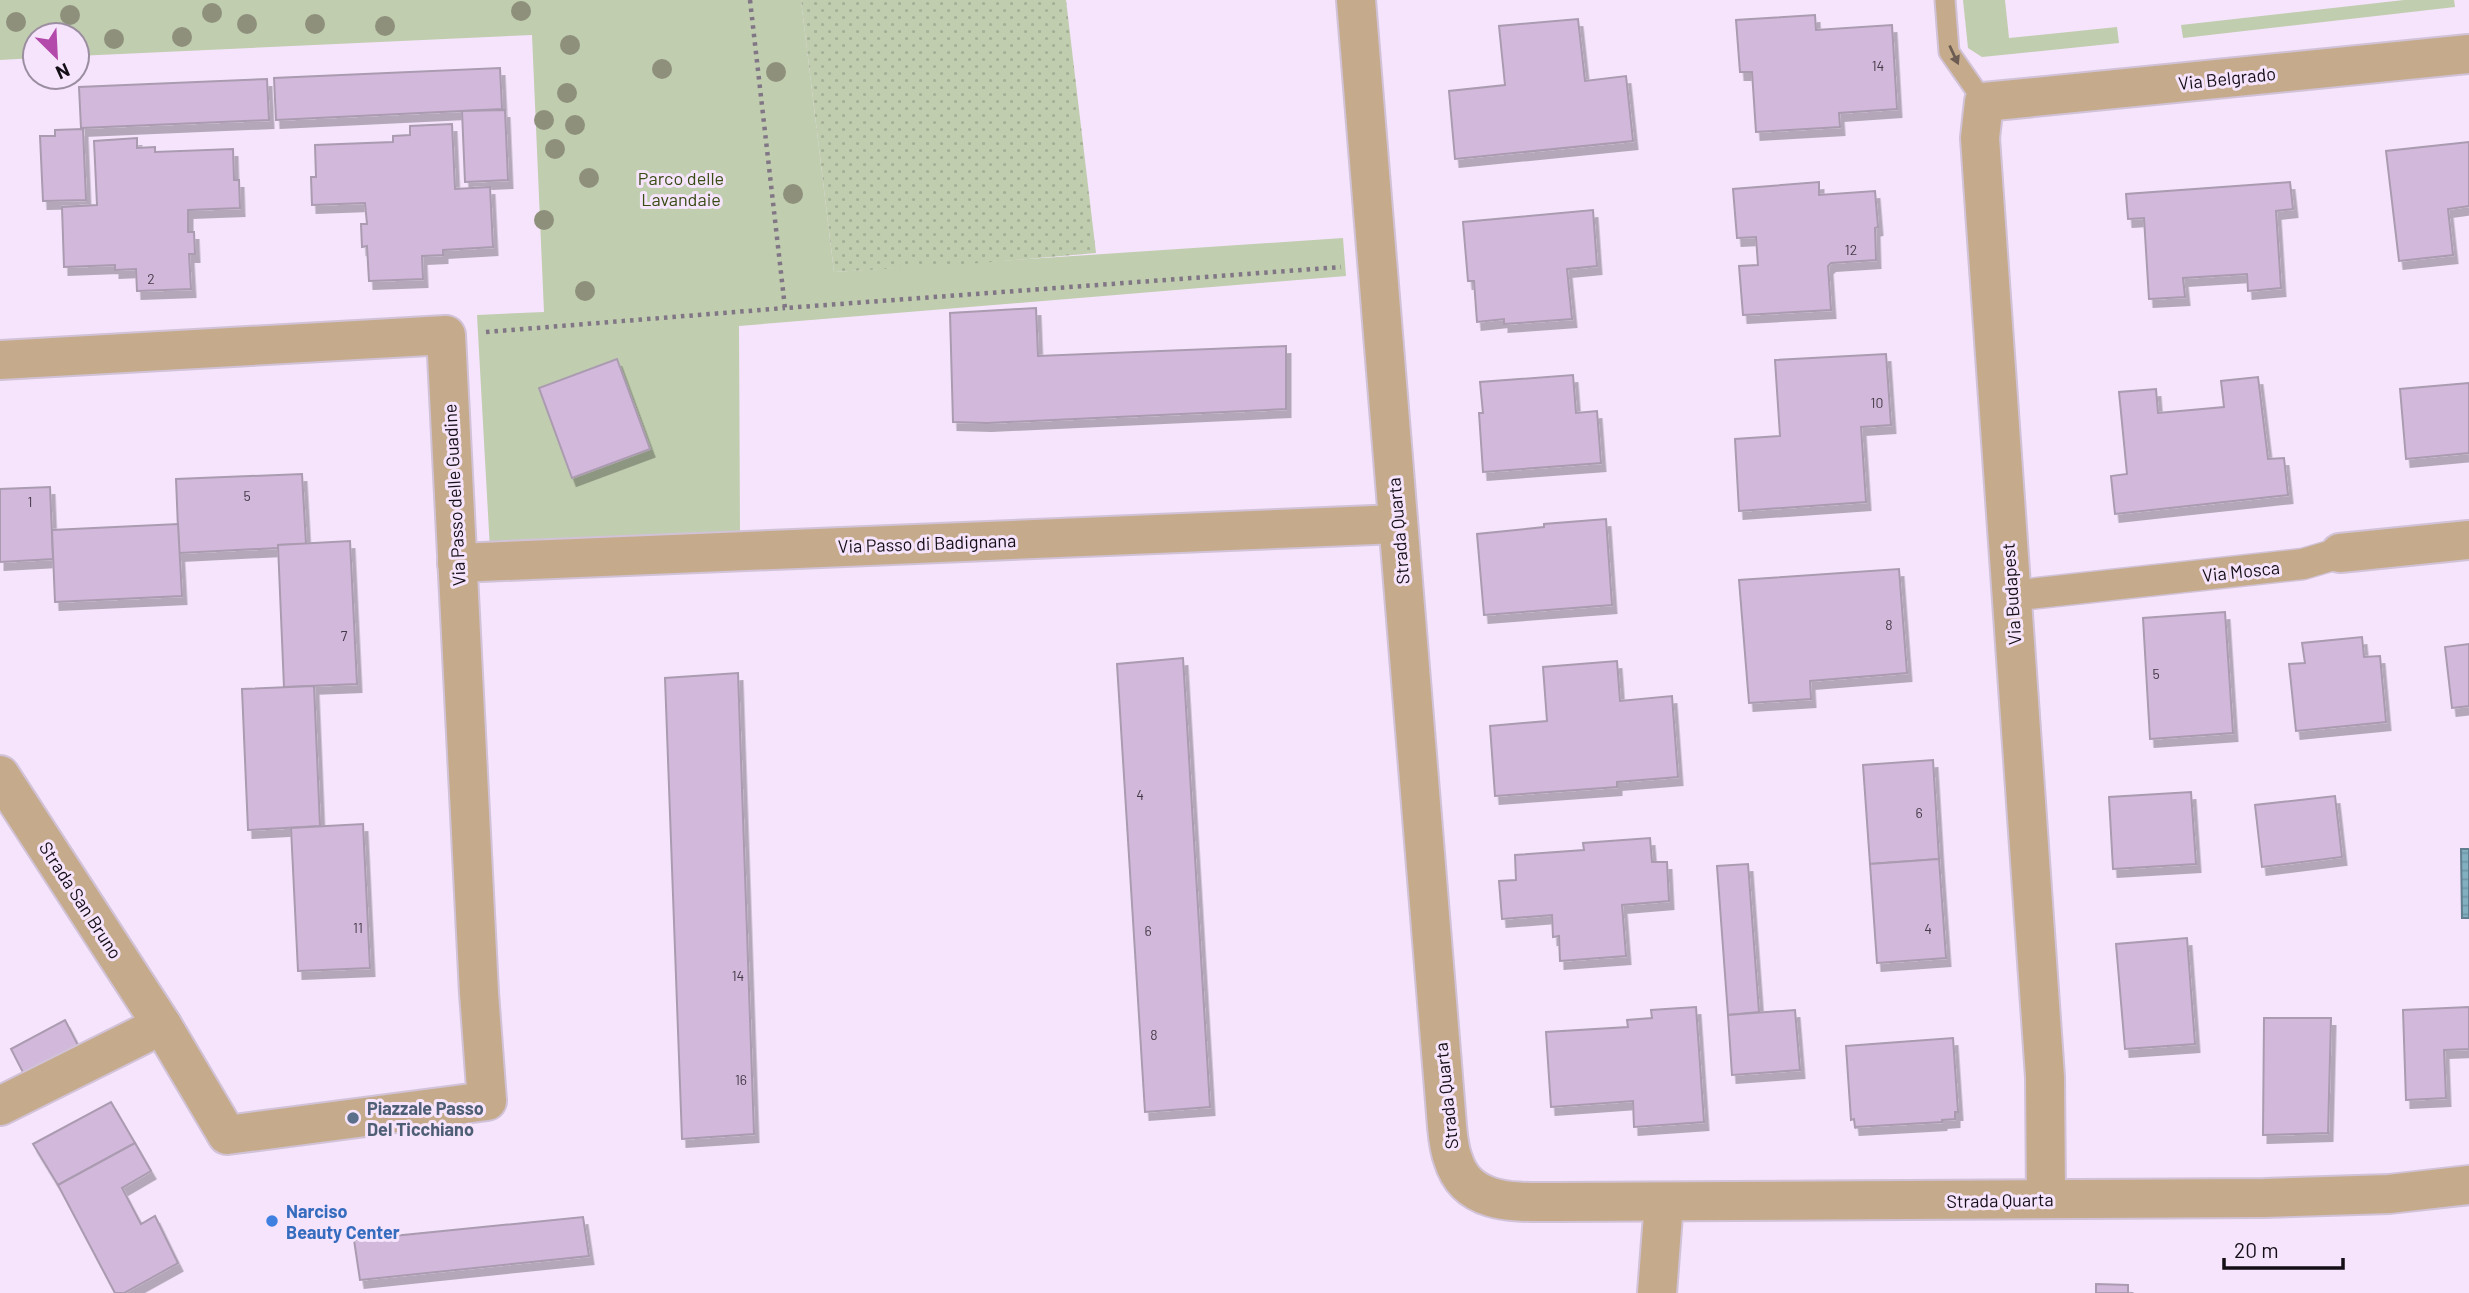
<svg xmlns="http://www.w3.org/2000/svg" width="2469" height="1293" viewBox="0 0 2469 1293" font-family="Barlow,sans-serif">
	<style>
		.green { fill: #c0cdaf }
		.garden { fill: url(#garden-dots) }
		.water { fill: url(#water-rules); stroke: #617f8e; stroke-width: 2 }
		.building { fill: #d2b9db; stroke: #ab9bb1; stroke-width: 2; filter: url(#shadow) }
		.lines { fill: none; stroke-linecap: round; stroke-linejoin: round }
		.service-casing { stroke: #d1c2d7; stroke-width: 23 }
		.pedestrian-casing { stroke: #d1c2d7; stroke-width: 33 }
		.minor-casing { stroke: #d1c2d7; stroke-width: 42 }
		.tertiary-casing { stroke: #d1c2d7; stroke-width: 42 }
		.path { stroke: #817686; stroke-width: 4.5; stroke-dasharray: 3.5 5; stroke-linecap: butt }
		.service { stroke: #c5ab8c; stroke-width: 19 }
		.pedestrian { stroke: #c5ab8c; stroke-width: 30 }
		.minor { stroke: #c5ab8c; stroke-width: 38 }
		.tertiary { stroke: #c5ab8c; stroke-width: 38 }
		.tree { fill: #8e907c }
		.oneway { fill: #6c5c51 }
		.service-dot { fill: #5c6f8a; stroke: #f5e4fc; stroke-width: 2.5 }
		.shop-dot { fill: #3f7fe0; stroke: #f5e4fc; stroke-width: 2.5 }
		.labels { text-anchor: middle; dominant-baseline: central; stroke-width: 6; stroke-linejoin: round; paint-order: stroke }
		.number-label { font-size: 14px; fill: #443947 }
		.street-label { font-size: 18px; fill: #140e16; stroke: #f5e4fc }
		.park-label { font-size: 18px; fill: #394c14; stroke: #f5e4fc }
		.service-label { font-size: 18px; font-weight: bold; fill: #4e5e75; stroke: #f5e4fc; text-anchor: start }
		.shop-label { font-size: 18px; font-weight: bold; fill: #366cbe; stroke: #f5e4fc; text-anchor: start }
	</style>
	<defs>
		<pattern id="garden-dots" width="8" height="8" patternUnits="userSpaceOnUse" patternTransform="scale(1.75)"><rect width="8" height="8" fill="#c0cdaf"/><path d="M2 2h.1M6 6h.1" fill="none" stroke="#a4af96" stroke-width="1.8" stroke-linecap="round"/></pattern>
		<pattern id="water-rules" width="6" height="5" patternUnits="userSpaceOnUse" patternTransform="scale(1.75)"><rect width="6" height="5" fill="#82b0c1"/><path d="M0 2.5h6" fill="none" stroke="#6f96a5"/></pattern>
		<filter id="shadow"><feDropShadow dx="4.5" dy="8" stdDeviation="0" flood-color="#0004"/></filter>
	</defs>
	<rect width="100%" height="100%" fill="#f5e4fc"/>
	<g class="green">
		<path d="M0 0H801L834 272 1343 238 1346 276 739 326 740 535 490 550 477 315 544 312 532 35 77 56V35H35V58L0 60Z"/>
		<path d="M1963 0H2005L2009 38 2117 27 2119 43 1982 57 1968 48Z"/>
		<path d="M2404 0H2454L2455 7 2183 38 2181 25Z"/>
	</g>
	<path class="garden" d="M801 0H1066L1096 253 969 264 834 272Z"/>
	<path class="water" d="M2461 849H2469V918H2462Z"/>
	<g class="building">
		<path d="M1815 15 1816 30 1892 25 1897 109 1839 113 1840 127 1756 132 1752 72H1740L1736 20Z"/>
		<path d="M1578 19 1585 81 1626 76 1633 141 1455 159 1449 91 1505 85 1499 26Z"/>
		<path d="M500 68 502 109 276 120 274 78Z"/>
		<path d="M267 79 269 120 81 128 79 87Z"/>
		<path d="M505 110 508 180 465 182 462 111Z"/>
		<path d="M452 124 455 189 490 187 493 247 443 250V255L422 256 423 279 369 281 367 246 362 247 361 224H367L365 203 312 205 311 177H316L315 145 393 142V136L410 135V126Z"/>
		<path d="M83 129 86 200 43 201 40 136H55V130Z"/>
		<path d="M137 138V148L155 147V152L233 149 234 180H239L240 208 188 210V232H194L195 254H189L191 289 137 291 136 269 115 270V265L64 267 62 207 97 205 94 141Z"/>
		<path d="M2469 142V206L2448 209 2453 255 2399 261 2386 151Z"/>
		<path d="M1819 182V195L1875 191 1878 227 1875 228 1876 260 1831 263 1828 266 1831 310 1743 315 1739 266 1758 265 1756 237 1737 238 1733 189Z"/>
		<path d="M2290 182 2293 209 2276 211 2281 288 2248 291 2247 274 2183 278 2185 297 2149 299 2144 218 2128 219 2126 194Z"/>
		<path d="M1593 210 1597 266 1567 269 1572 319 1504 324V319L1477 322 1474 281H1468L1463 222Z"/>
		<path d="M1036 308 1038 356 1286 346V409L987 423 953 422 950 313Z"/>
		<path d="M1886 354 1891 425 1861 427 1866 502 1739 511 1735 439 1780 436 1775 360Z"/>
		<path d="M617 359 650 449 572 478 539 388Z"/>
		<path d="M1573 375 1576 413 1597 411 1601 463 1483 472 1479 413H1483L1480 382Z"/>
		<path d="M2258 377 2268 459 2284 458 2288 495 2115 514 2111 476 2127 474 2119 392 2156 389 2158 413 2224 407 2221 381Z"/>
		<path d="M2469 383V453L2406 459 2400 389Z"/>
		<path d="M302 474 306 544 278 545V548L179 553 176 479Z"/>
		<path d="M50 487 53 559 0 562V489Z"/>
		<path d="M1606 519 1612 605 1484 615 1477 534 1544 527V524Z"/>
		<path d="M178 524 182 596 55 602 52 530Z"/>
		<path d="M350 541 357 684 284 687 278 545Z"/>
		<path d="M1899 569 1907 673 1810 681 1811 699 1749 703 1739 580Z"/>
		<path d="M2225 612 2233 733 2150 739 2143 618Z"/>
		<path d="M2362 637 2364 657 2380 656 2386 722 2296 731 2289 664 2305 663 2302 643Z"/>
		<path d="M2469 644V706L2452 708 2445 647Z"/>
		<path d="M1183 658 1210 1107 1145 1112 1117 664Z"/>
		<path d="M1617 661 1620 701 1672 696 1678 777 1617 782V787L1495 796 1490 726 1547 721 1543 667Z"/>
		<path d="M738 673 754 1134 682 1139 665 678Z"/>
		<path d="M314 686 320 826 248 830 242 689Z"/>
		<path d="M1933 760 1939 859 1870 864 1863 765Z"/>
		<path d="M2191 792 2196 864 2113 869 2109 797Z"/>
		<path d="M2335 796 2342 857 2262 867 2255 805Z"/>
		<path d="M363 824 370 968 298 971 291 828Z"/>
		<path d="M1650 838 1652 862H1667L1669 901 1622 905 1626 956 1560 961 1559 936 1553 937 1552 915 1502 919 1499 881 1516 880 1515 855 1584 850 1583 843Z"/>
		<path d="M1939 859 1946 958 1877 963 1870 864Z"/>
		<path d="M1748 864 1759 1012 1728 1015 1717 866Z"/>
		<path d="M2187 938 2195 1044 2125 1049 2116 944Z"/>
		<path d="M1696 1007 1704 1122 1634 1127 1633 1101 1551 1107 1546 1032 1628 1027 1627 1020 1652 1018 1651 1010Z"/>
		<path d="M2469 1007V1049L2444 1050 2446 1098 2406 1100 2403 1010Z"/>
		<path d="M1795 1010 1800 1070 1732 1075 1728 1015Z"/>
		<path d="M2264 1018H2331L2328 1133 2263 1135Z"/>
		<path d="M65 1020 83 1055 29 1084 11 1049Z"/>
		<path d="M1953 1038 1958 1112H1955V1119L1942 1120V1122L1855 1127 1854 1119 1851 1120 1846 1046Z"/>
		<path d="M111 1102 135 1143 58 1185 33 1144Z"/>
		<path d="M135 1143 151 1171 122 1188 141 1224 155 1216 178 1263 124 1293H115L58 1185Z"/>
		<path d="M583 1217 589 1256 360 1280 354 1240Z"/>
		<path d="M2096 1284 2128 1285V1293H2096Z"/>
	</g>
	<g class="lines">
		<g class="service-casing">
			<path id="service" d="M1945 0 1949 52 1984 102"/>
		</g>
		<g class="pedestrian-casing">
			<path id="pedestrian" d="M2011 596 2303 564 2340 553"/>
		</g>
		<g class="minor-casing">
			<g id="minor">
				<path d="M0 360 446 335 479 993 487 1101 227 1135 162 1025 0 775"/>
				<path d="M2340 553 2469 540"/>
				<path d="M457 563 1398 524"/>
				<path d="M0 1106 162 1025"/>
				<path d="M2046 1199 2045 1077 1980 138 1984 102 2469 54"/>
				<path d="M1657 1293 1664 1202"/>
			</g>
		</g>
		<g class="tertiary-casing">
			<path id="tertiary" d="M1356 0 1447 1126C1448 1137 1449 1149 1453 1159 1467 1206 1516 1202 1557 1202L2264 1198 2389 1194 2469 1185"/>
		</g>
		<g class="path">
			<path d="M750 0 785 308 1341 267"/>
			<path d="M486 332 785 308"/>
		</g>
		<use href="#service" class="service"/>
		<use href="#pedestrian" class="pedestrian"/>
		<use href="#minor" class="minor"/>
		<use href="#tertiary" class="tertiary"/>
	</g>
	<g class="tree">
		<circle cx="521" cy="11" r="10"/>
		<circle cx="212" cy="13" r="10"/>
		<circle cx="70" cy="15" r="10"/>
		<circle cx="16" cy="22" r="10"/>
		<circle cx="247" cy="24" r="10"/>
		<circle cx="315" cy="24" r="10"/>
		<circle cx="385" cy="26" r="10"/>
		<circle cx="182" cy="37" r="10"/>
		<circle cx="114" cy="39" r="10"/>
		<circle cx="570" cy="45" r="10"/>
		<circle cx="662" cy="69" r="10"/>
		<circle cx="776" cy="72" r="10"/>
		<circle cx="567" cy="93" r="10"/>
		<circle cx="544" cy="120" r="10"/>
		<circle cx="575" cy="125" r="10"/>
		<circle cx="555" cy="149" r="10"/>
		<circle cx="589" cy="178" r="10"/>
		<circle cx="793" cy="194" r="10"/>
		<circle cx="544" cy="220" r="10"/>
		<circle cx="585" cy="291" r="10"/>
	</g>
	<defs><path id="oneway-solid" d="M-6-.8H1V-3.2L6.5 0L1 3.2V.8H-6Z" transform="scale(1.75)"/></defs>
	<use class="oneway" href="#oneway-solid" transform="translate(1954 55) rotate(65)"/>
	<circle class="service-dot" cx="353" cy="1118" r="7"/>
	<circle class="shop-dot" cx="272" cy="1221" r="7"/>
	<g class="labels">
		<g class="number-label">
			<text x="1878" y="65">14</text>
			<text x="1851" y="249">12</text>
			<text x="151" y="278">2</text>
			<text x="1877" y="402">10</text>
			<text x="247" y="495">5</text>
			<text x="30" y="501">1</text>
			<text x="1889" y="624">8</text>
			<text x="344" y="635">7</text>
			<text x="2156" y="673">5</text>
			<text x="1140" y="794">4</text>
			<text x="1919" y="812">6</text>
			<text x="358" y="927">11</text>
			<text x="1928" y="928">4</text>
			<text x="1148" y="930">6</text>
			<text x="738" y="975">14</text>
			<text x="1154" y="1034">8</text>
			<text x="741" y="1079">16</text>
		</g>
		<g class="street-label">
			<text transform="translate(2227 78) rotate(-6)">Via Belgrado</text>
			<text transform="translate(454 495) rotate(-93)">Via Passo delle Guadine</text>
			<text transform="translate(1398 531) rotate(-95)">Strada Quarta</text>
			<text transform="translate(927 543) rotate(-2)">Via Passo di Badignana</text>
			<text transform="translate(2241 571) rotate(-6)">Via Mosca</text>
			<text transform="translate(2011 594) rotate(-94)">Via Budapest</text>
			<text transform="translate(81 900) rotate(57)">Strada San Bruno</text>
			<text transform="translate(1446 1096) rotate(-96)">Strada Quarta</text>
			<text transform="translate(2000 1200) rotate(-1)">Strada Quarta</text>
		</g>
		<g class="park-label">
			<text x="681" y="178">Parco delle<tspan x="681" dy="21">Lavandaie</tspan></text>
		</g>
		<g class="service-label">
			<text x="367" y="1108">Piazzale Passo<tspan x="367" dy="21">Del Ticchiano</tspan></text>
		</g>
		<g class="shop-label">
			<text x="286" y="1211">Narciso<tspan x="286" dy="21">Beauty Center</tspan></text>
		</g>
	</g>
	<g transform="translate(56 56) rotate(156)"><circle r="33" fill="#f5e4fc" stroke="#9b8ea0" stroke-width="2"/>
	<path d="M0-5L12 26L0 18L-12 26Z" fill="#b349aa"/>
	<text y="-10" font-size="19" font-weight="bold" text-anchor="middle" fill="#140e16">N</text>
	</g>
	<path d="M2224 1258v10h119v-10" fill="none" stroke="#140e16" stroke-width="3.5"/>
	<text x="2234" y="1258" font-size="21" fill="#140e16" stroke="#f5e4fc" stroke-width="5" paint-order="stroke">20 m</text>
</svg>
